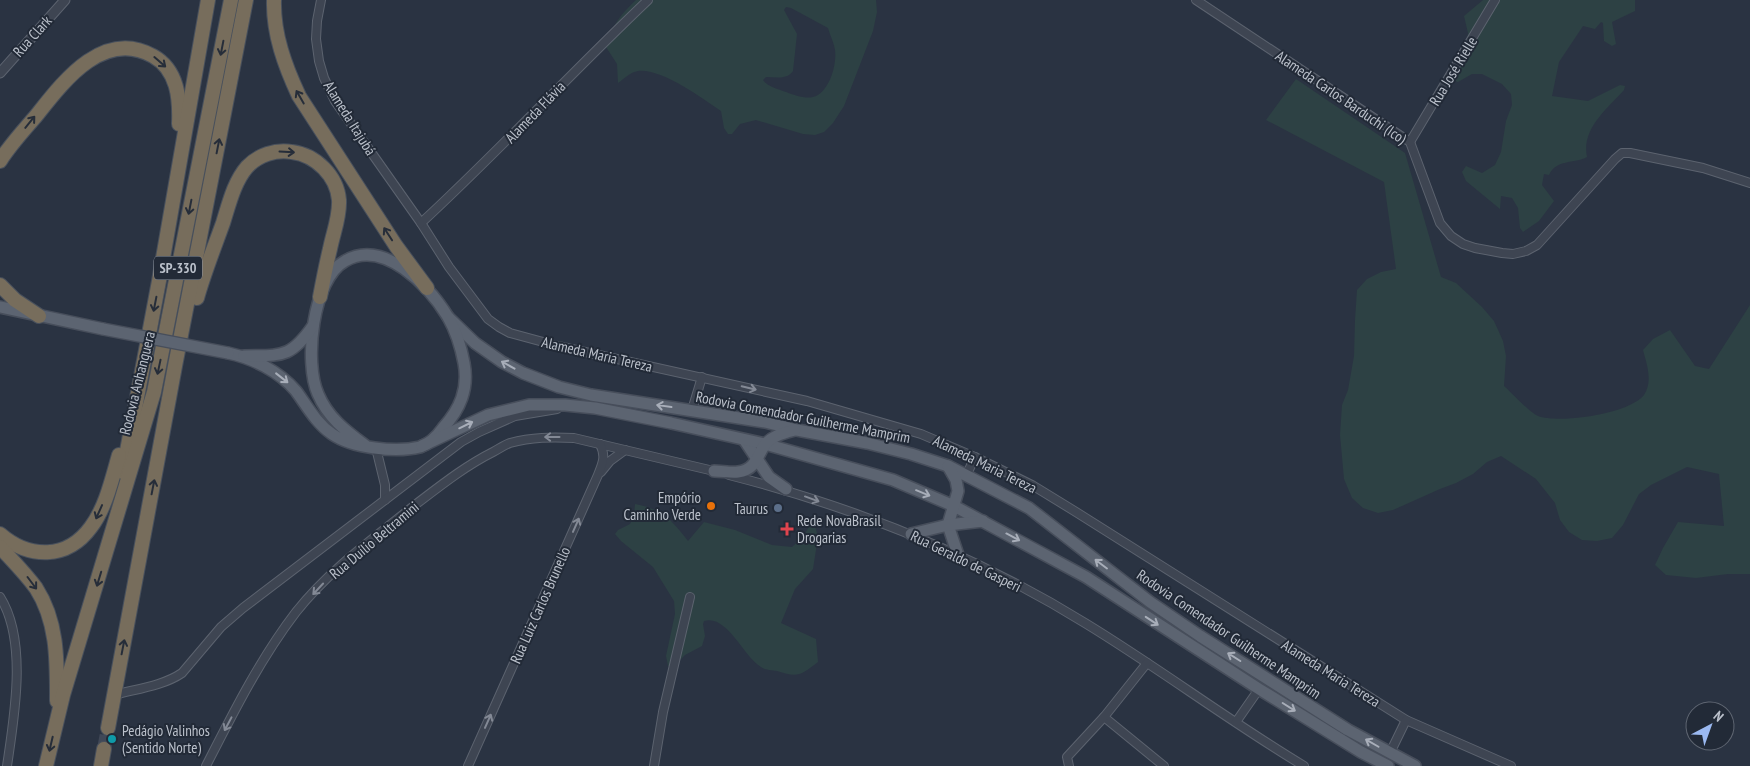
<svg xmlns="http://www.w3.org/2000/svg" width="1750" height="766" viewBox="0 0 1750 766" font-family="'PT Sans Narrow',sans-serif">
	<style>
		.green { fill: #2d4144; fill-rule: evenodd }
		.lines { fill: none; stroke-linecap: round; stroke-linejoin: round }
		.motorway-tunnel { stroke: #404857; stroke-width: 14; stroke-dasharray: 14 7; stroke-linecap: butt }
		.minor-casing { stroke: #5c636f; stroke-width: 10 }
		.tertiary-casing { stroke: #5c636f; stroke-width: 11 }
		.primary-casing { stroke: #474e5b; stroke-width: 14 }
		.motorway-casing { stroke: #48505c; stroke-width: 16 }
		.minor { stroke: #3e4552; stroke-width: 8 }
		.tertiary { stroke: #3e4552; stroke-width: 9 }
		.primary { stroke: #5c6471; stroke-width: 11 }
		.motorway { stroke: #776d5c; stroke-width: 14 }
		.primary-bridge-casing { stroke: #474e5b; stroke-width: 14; stroke-linecap: butt }
		.primary-bridge { stroke: #5c6471; stroke-width: 11 }
		.oneway { stroke: #262d39 }
		.oneway2 { stroke: #a8aeb9 }
		.oneway3 { stroke: #838995 }
		.food-dot { fill: #e8710a; stroke: #222a37; stroke-width: 2 }
		.service-dot { fill: #5c6f8a; stroke: #222a37; stroke-width: 2 }
		.health-dot { fill: #e0444e; stroke: #222a37; stroke-width: 2 }
		.culture-dot { fill: #0f9aa8; stroke: #222a37; stroke-width: 2 }
		.labels { text-anchor: middle; dominant-baseline: central; stroke-width: 4; stroke-linejoin: round; paint-order: stroke }
		.shield { fill: #222a37; stroke: #8d949f; stroke-width: 1 }
		.shield-label { font-size: 14px; font-weight: bold; fill: #bbc1cb }
		.street-label { font-size: 15px; fill: #bbc1cb; stroke: #222a37 }
		.poi-label { font-size: 15px; fill: #bbc1cb; stroke: #222a37; text-anchor: end }
	</style>
	<rect width="100%" height="100%" fill="#2a3342"/>
	<g class="green">
		<path d="M636 0H876L877 12 873 31 844 106 833 123 824 132 815 135 803 134 756 120 740 124 732 134H728L724 128 721 111C702 98 661 68 638 71 630 72 624 79 618 83L617 64 606 47C614 24 618 17 636 0ZM786 7 791 8 828 28C830 35 834 43 835 50 837 65 829 93 813 97 805 99 794 95 786 92 778 89 768 87 763 80L766 77C776 77 787 80 793 71L797 34 784 10Z"/>
		<path d="M1483 0H1635V11L1612 22 1616 44 1612 46 1604 41 1603 23 1601 22 1595 29 1583 26 1559 62 1552 96 1588 101 1620 85 1625 86 1624 90C1607 109 1581 129 1587 157 1574 164 1556 159 1549 175L1544 174 1542 185 1554 201 1539 221 1523 232 1520 228 1518 208 1512 198 1501 196 1500 209 1466 181 1462 172 1466 166 1482 173 1495 165 1501 152 1506 121 1512 105 1511 94 1502 84 1482 74H1472L1458 82 1453 80 1451 73 1467 40 1468 33 1464 16Z"/>
		<path d="M1296 79 1405 153 1441 277 1456 283 1482 307 1494 321 1503 341 1506 356 1504 386C1511 392 1530 413 1538 416 1560 424 1629 414 1644 395 1653 381 1647 365 1643 350L1653 339 1670 330 1695 366 1709 369 1750 305V574H1728L1696 578 1666 575 1655 565 1663 548 1678 522 1724 526 1719 474 1687 467 1651 485 1639 494 1623 525 1612 538 1597 541 1582 540 1569 532 1560 520 1555 503 1536 479 1501 456 1487 462 1473 474 1456 483 1440 489 1393 510 1378 513 1363 508 1352 498 1344 479 1340 435 1342 405 1348 390 1354 356 1355 320 1357 290 1367 279 1381 272 1396 269 1384 182 1266 120Z"/>
		<path d="M635 504C662 509 672 520 688 541L704 522 735 530 772 545 792 547 804 536 813 519 818 537 813 569 795 589 781 623 816 639 818 662C801 675 798 678 777 671 772 670 765 670 761 667 743 656 727 614 704 621L703 624 705 636 702 646 685 655 674 666H668L666 656 675 614 674 601 653 567 621 541 615 534 618 530 630 524 634 516Z"/>
	</g>
	<g class="lines">
		<path class="motorway-tunnel" d="M104 749 108 728"/>
		<g class="minor-casing">
			<g id="minor">
				<path d="M321 0 317 21 316 39 319 61 324 78 335 101 421 223 449 267 488 319 499 327 510 333 558 346 807 401 921 434 975 457 1032 485 1076 512 1406 720 1511 766"/>
				<path d="M1196 0 1410 142 1440 223 1451 236 1463 244 1475 248 1502 253 1513 254 1526 251 1537 245 1615 159 1622 153H1630L1703 168 1750 183"/>
				<path d="M1410 142 1495 0"/>
				<path d="M421 223C499 151 571 73 648 0"/>
				<path d="M692 410 702 377"/>
				<path d="M376 448 385 485V500"/>
				<path d="M601 472 610 461 625 450"/>
				<path d="M729 475C854 507 975 555 1085 623 1159 668 1229 721 1304 766"/>
				<path d="M966 476 975 457"/>
				<path d="M0 597C28 641 14 718 7 766"/>
				<path d="M114 695C136 689 163 686 182 673L221 627 243 608 461 442 479 432 515 416 557 409"/>
				<path d="M1104 717 1164 766"/>
				<path d="M1236 722 1259 689"/>
				<path d="M1390 753 1406 720"/>
				<path d="M206 766C233 713 260 659 296 612 329 570 374 538 415 505 440 486 465 466 493 452 499 449 504 445 510 443 532 437 552 437 574 438L718 472"/>
				<path d="M468 766 598 475C603 462 606 457 600 444"/>
				<path d="M654 766 663 712 690 597"/>
				<path d="M1069 766 1067 757 1104 717 1147 663"/>
			</g>
		</g>
		<g class="tertiary-casing">
			<path id="tertiary" d="M0 73 65 0"/>
		</g>
		<g class="primary-casing">
			<g id="primary">
				<path d="M0 307 103 329"/>
				<path d="M448 317 475 343 502 362 523 373 559 387 591 395 765 422 797 430 867 443 911 454 948 466 1029 508 1150 602 1200 636 1348 730 1415 766"/>
				<path d="M228 353C252 358 279 371 296 391 307 406 316 423 332 434 352 448 396 453 420 447 429 444 438 435 443 428 460 409 469 389 464 363 461 347 456 331 448 317 429 286 384 238 345 261 312 279 304 363 318 394 328 418 346 431 366 446"/>
				<path d="M244 356C281 355 290 359 313 326"/>
				<path d="M745 441 769 477 786 489"/>
				<path d="M422 446 488 415 529 405H565L595 408 671 423 765 444 893 480 954 506 1086 577 1259 689 1361 752 1388 766"/>
				<path d="M948 466 956 480 958 491 948 525 958 555"/>
				<path d="M714 471C722 471 731 473 738 472 755 470 757 457 764 446 771 436 784 433 795 430"/>
				<path d="M911 534 948 525 983 521"/>
			</g>
		</g>
		<g class="motorway-casing">
			<g id="motorway">
				<path d="M274 0C273 34 285 66 299 96L396 246 427 288"/>
				<path d="M0 161C10 145 24 130 36 116 63 82 103 28 153 56 178 70 180 99 179 124"/>
				<path d="M0 285 15 300 39 316"/>
				<path d="M197 298C204 273 214 248 223 223 229 204 234 182 247 167 258 155 276 149 292 152 316 155 337 176 339 200 340 217 333 233 330 249 326 265 323 281 320 297"/>
				<path d="M123 472 159 281 208 0"/>
				<path d="M0 534C29 559 67 560 91 527 106 507 112 479 119 455"/>
				<path d="M0 547C12 560 25 573 36 588 58 622 57 662 57 701"/>
				<path d="M108 728 175 366 246 0"/>
				<path d="M46 766 63 695 154 392 231 0"/>
				<path d="M101 766 104 749"/>
			</g>
		</g>
		<use href="#minor" class="minor"/>
		<use href="#tertiary" class="tertiary"/>
		<use href="#primary" class="primary"/>
		<use href="#motorway" class="motorway"/>
		<g class="primary-bridge-casing">
			<path id="primary-bridge" d="M103 329 228 353"/>
		</g>
		<use href="#primary-bridge" class="primary-bridge"/>
	</g>
	<defs><path id="oneway-shaft" d="M-6 0H5M1.5-3L5.5 0L1.5 3" fill="none" stroke-width="1.6" stroke-linecap="round" stroke-linejoin="round" transform="scale(1.25)"/></defs>
	<g class="oneway">
		<use href="#oneway-shaft" transform="translate(222 48) rotate(101)"/>
		<use href="#oneway-shaft" transform="translate(160 62) rotate(41)"/>
		<use href="#oneway-shaft" transform="translate(300 97) rotate(-120)"/>
		<use href="#oneway-shaft" transform="translate(30 122) rotate(-51)"/>
		<use href="#oneway-shaft" transform="translate(218 146) rotate(-79)"/>
		<use href="#oneway-shaft" transform="translate(287 152) rotate(3)"/>
		<use href="#oneway-shaft" transform="translate(190 207) rotate(101)"/>
		<use href="#oneway-shaft" transform="translate(388 234) rotate(-123)"/>
		<use href="#oneway-shaft" transform="translate(155 304) rotate(101)"/>
		<use href="#oneway-shaft" transform="translate(159 367) rotate(102)"/>
		<use href="#oneway-shaft" transform="translate(153 487) rotate(-79)"/>
		<use href="#oneway-shaft" transform="translate(99 512) rotate(114)"/>
		<use href="#oneway-shaft" transform="translate(99 579) rotate(107)"/>
		<use href="#oneway-shaft" transform="translate(32 583) rotate(53)"/>
		<use href="#oneway-shaft" transform="translate(123 647) rotate(-79)"/>
		<use href="#oneway-shaft" transform="translate(51 744) rotate(103)"/>
	</g>
	<g class="oneway2">
		<use href="#oneway-shaft" transform="translate(508 365) rotate(-151)"/>
		<use href="#oneway-shaft" transform="translate(282 378) rotate(38)"/>
		<use href="#oneway-shaft" transform="translate(664 406) rotate(-172)"/>
		<use href="#oneway-shaft" transform="translate(466 425) rotate(-26)"/>
		<use href="#oneway-shaft" transform="translate(923 493) rotate(22)"/>
		<use href="#oneway-shaft" transform="translate(1013 537) rotate(28)"/>
		<use href="#oneway-shaft" transform="translate(1101 564) rotate(-143)"/>
		<use href="#oneway-shaft" transform="translate(1152 621) rotate(33)"/>
		<use href="#oneway-shaft" transform="translate(1234 657) rotate(-148)"/>
		<use href="#oneway-shaft" transform="translate(1289 707) rotate(32)"/>
		<use href="#oneway-shaft" transform="translate(1372 743) rotate(-150)"/>
	</g>
	<g class="oneway3">
		<use href="#oneway-shaft" transform="translate(749 388) rotate(13)"/>
		<use href="#oneway-shaft" transform="translate(552 437) rotate(180)"/>
		<use href="#oneway-shaft" transform="translate(812 499) rotate(20)"/>
		<use href="#oneway-shaft" transform="translate(576 525) rotate(-66)"/>
		<use href="#oneway-shaft" transform="translate(318 589) rotate(133)"/>
		<use href="#oneway-shaft" transform="translate(488 721) rotate(-66)"/>
		<use href="#oneway-shaft" transform="translate(228 724) rotate(118)"/>
	</g>
	<circle class="food-dot" cx="711" cy="506" r="5"/>
	<circle class="service-dot" cx="778" cy="508" r="5"/>
	<path class="health-dot" d="M784.5 521.5h5v5h5v5h-5v5h-5v-5h-5v-5h5z"/>
	<circle class="culture-dot" cx="112" cy="739" r="5"/>
	<g class="labels">
		<rect class="shield" x="154" y="256.5" width="48" height="23" rx="4"/>
		<g class="shield-label">
			<text x="178" y="268">SP-330</text>
		</g>
		<g class="street-label">
			<text transform="translate(32 36) rotate(-48)">Rua Clark</text>
			<text transform="translate(1453 71) rotate(-59)">Rua José Rielle</text>
			<text transform="translate(1341 97) rotate(34)">Alameda Carlos Barduchi (Ico)</text>
			<text transform="translate(535 112) rotate(-46)">Alameda Flávia</text>
			<text transform="translate(350 118) rotate(58)">Alameda Itajubá</text>
			<text transform="translate(597 354) rotate(13)">Alameda Maria Tereza</text>
			<text transform="translate(137 383) rotate(-76)">Rodovia Anhanguera</text>
			<text transform="translate(803 417) rotate(11)">Rodovia Comendador Guilherme Mamprim</text>
			<text transform="translate(985 464) rotate(26)">Alameda Maria Tereza</text>
			<text transform="translate(374 540) rotate(-40)">Rua Duílio Beltramini</text>
			<text transform="translate(966 561) rotate(26)">Rua Geraldo de Gasperi</text>
			<text transform="translate(540 605) rotate(-66)">Rua Luiz Carlos Brunello</text>
			<text transform="translate(1229 634) rotate(34)">Rodovia Comendador Guilherme Mamprim</text>
			<text transform="translate(1331 673) rotate(32)">Alameda Maria Tereza</text>
		</g>
		<g class="poi-label">
			<text x="701" y="497">Empório<tspan x="701" dy="17">Caminho Verde</tspan></text>
			<text x="768" y="508">Taurus</text>
			<text x="797" y="520" text-anchor="start">Rede NovaBrasil<tspan x="797" dy="17">Drogarias</tspan></text>
			<text x="122" y="730" text-anchor="start">Pedágio Valinhos<tspan x="122" dy="17">(Sentido Norte)</tspan></text>
		</g>
	</g>
	<g transform="translate(1710 726) rotate(41)"><circle r="24" fill="#222a37" stroke="#5f6672"/>
	<path d="M0-4L9 19L0 12L-9 19Z" fill="#9bb9f1"/>
	<text y="-8" font-size="14" font-weight="bold" text-anchor="middle" fill="#bbc1cb">N</text>
	</g>
</svg>
